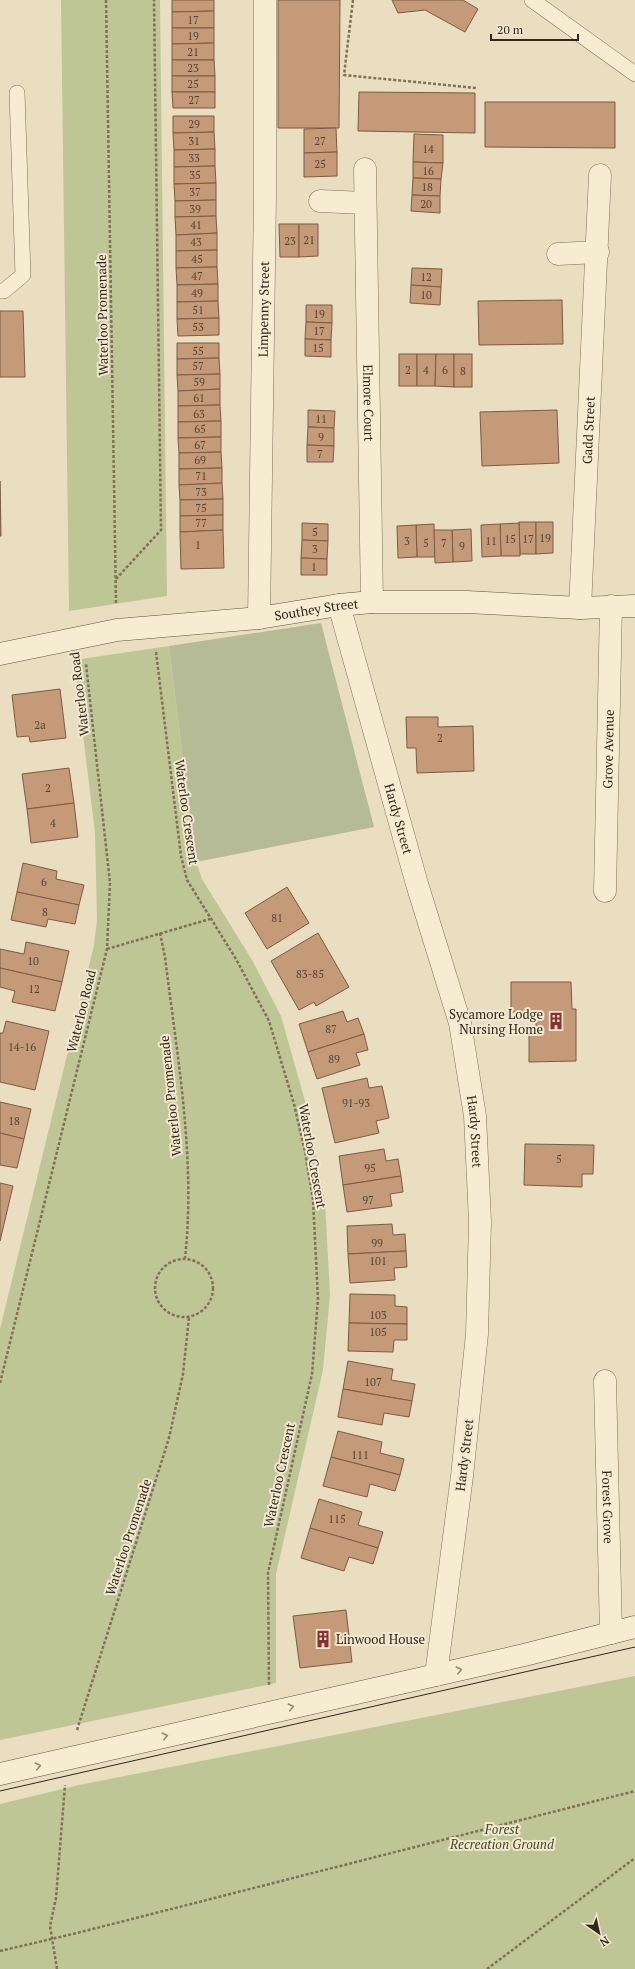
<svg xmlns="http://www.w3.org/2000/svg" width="635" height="1969" viewBox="0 0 635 1969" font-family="'PT Serif',serif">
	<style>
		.green { fill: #bfc696 }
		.cemetery { fill: #b5bb94 }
		.building { fill: #c49a79; stroke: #7d5b42 }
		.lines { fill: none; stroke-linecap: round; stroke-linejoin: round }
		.lane-casing { stroke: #816f5a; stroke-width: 16 }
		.street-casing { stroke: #816f5a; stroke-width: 23 }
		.secondary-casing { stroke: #62513d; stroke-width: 23 }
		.path { stroke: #816f5a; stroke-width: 2.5; stroke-dasharray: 3 2; stroke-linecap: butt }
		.lane { stroke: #f5ecd2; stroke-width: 15 }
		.street { stroke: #f5ecd2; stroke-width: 22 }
		.secondary { stroke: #f5ecd2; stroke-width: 22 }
		.tram { stroke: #31271d; stroke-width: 1 }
		.oneway { stroke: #938a78 }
		.labels { text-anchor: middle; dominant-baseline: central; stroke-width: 4; stroke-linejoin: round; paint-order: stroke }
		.number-label { font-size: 11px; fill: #564434 }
		.street-label { font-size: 13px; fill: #31271d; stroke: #f1e8cf }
		.poi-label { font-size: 13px; fill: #31271d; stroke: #f1e8cf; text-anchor: end }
		.park-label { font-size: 13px; font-style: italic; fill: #414c25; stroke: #f1e8cf }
	</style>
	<rect width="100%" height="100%" fill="#e9dec0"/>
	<g class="green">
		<path d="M61 0H160L167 596 69 611Z"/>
		<path d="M169 646 196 862 202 879 252 960 281 1016 305 1101 325 1202 330 1295 323 1370 276 1574V1683L0 1740V1329L94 945 97 920 95 833 74 660Z"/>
		<path d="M635 1676V1969H0V1804L79 1785Z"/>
	</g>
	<path class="cemetery" d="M321 623 374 827 196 862 169 646Z"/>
	<g class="building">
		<path d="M172 0H214V11L172 12Z"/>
		<path d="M278 0H340L339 128H278Z"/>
		<path d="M392 0H463L478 9 465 32 425 10 398 13Z"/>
		<path d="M214 11V28H172V12Z"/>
		<path d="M172 28H214V43L172 44Z"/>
		<path d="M214 43V60H172V44Z"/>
		<path d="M172 60H214L215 76H172Z"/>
		<rect x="172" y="76" width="43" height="16"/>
		<path d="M172 92H215V108H173Z"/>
		<path d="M359 92 475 93V133L358 131Z"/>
		<path d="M485 102H615V148L485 147Z"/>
		<path d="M173 116H214V132L173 133Z"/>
		<path d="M336 128 337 152 304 153V129Z"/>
		<path d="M214 132 215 149 174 150 173 133Z"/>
		<path d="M414 134 443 135V163L413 162Z"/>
		<path d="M215 149V166L174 167V150Z"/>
		<path d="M337 152V176L304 177V153Z"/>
		<path d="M413 162 443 163 441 179 413 178Z"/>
		<path d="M215 166 216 183 174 184V167Z"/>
		<path d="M413 178 441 179 440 196 412 195Z"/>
		<path d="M216 183V200L175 201 174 184Z"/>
		<path d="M412 195 440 196V213L411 211Z"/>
		<path d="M216 200V216L175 217V201Z"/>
		<path d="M216 216 217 233 176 235 175 217Z"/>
		<path d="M279 224H299V257H280Z"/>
		<path d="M299 224H318V256L299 257Z"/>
		<path d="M217 233V250L176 251V235Z"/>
		<path d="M217 250V267L176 268V251Z"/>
		<path d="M217 267 218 284 177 285 176 268Z"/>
		<path d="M412 268 442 269 441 287 411 285Z"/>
		<path d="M218 284V301L177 302V285Z"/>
		<path d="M411 285 441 287 440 305 410 303Z"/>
		<path d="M562 300 563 344 479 345 478 301Z"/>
		<path d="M218 301 219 318 177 319V302Z"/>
		<path d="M306 305H332V323L306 322Z"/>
		<path d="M0 311H23L25 377H0Z"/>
		<path d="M219 318V335L178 336 177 319Z"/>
		<path d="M306 322 332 323 331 340 305 339Z"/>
		<path d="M305 339 331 340V357L305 356Z"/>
		<path d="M177 343H219V358L177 359Z"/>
		<rect x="399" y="354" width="18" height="32"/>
		<path d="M417 354H436L435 386H417Z"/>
		<path d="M436 354H454V387L435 386Z"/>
		<rect x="454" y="354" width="18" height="33"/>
		<path d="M219 358 220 374 177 375V359Z"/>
		<path d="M220 374V389L178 391 177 375Z"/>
		<path d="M220 389V405L178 406V391Z"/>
		<path d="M220 405 221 421 178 422V406Z"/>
		<path d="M308 410 335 411 334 428 308 427Z"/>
		<path d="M557 410 559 463 482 466 480 412Z"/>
		<path d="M221 421V437L178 438V422Z"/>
		<path d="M308 427 334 428V446L307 445Z"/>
		<path d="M221 437V452L179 453 178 438Z"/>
		<path d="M307 445 334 446 333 462H307Z"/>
		<path d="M221 452 222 468 179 469V453Z"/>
		<path d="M222 468V483L179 485V469Z"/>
		<path d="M0 481 1 536H0Z"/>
		<path d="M222 483 223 499 180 500 179 485Z"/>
		<path d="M223 499V515L180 516V500Z"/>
		<path d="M223 515V530L180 532V516Z"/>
		<path d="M519 522H536V554H520Z"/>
		<path d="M536 522H553V553L536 554Z"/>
		<path d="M302 523 328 524V541L302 540Z"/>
		<path d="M519 523 520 556H501L500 524Z"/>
		<path d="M434 524 435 557H417L416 525Z"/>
		<path d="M500 524 501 556 482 557 481 525Z"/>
		<path d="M416 525 417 557 398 558 397 526Z"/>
		<path d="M471 529 472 561 453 562 452 530Z"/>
		<path d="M223 530 224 568 181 569 180 532Z"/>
		<path d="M434 530H452L453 562 435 563Z"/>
		<path d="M302 540 328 541 327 559 301 558Z"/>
		<path d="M301 558 327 559V575H301Z"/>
		<path d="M60 689 66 738 30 742 29 736 17 737 12 695Z"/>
		<path d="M406 717H438V727L473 726 474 771 417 773 416 748H407Z"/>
		<path d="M69 768 74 803 27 809 22 774Z"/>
		<path d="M74 803 78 837 31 843 27 809Z"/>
		<path d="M23 863 57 871 56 879 84 885 79 905 17 892Z"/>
		<path d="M287 887 309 923 267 949 245 913Z"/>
		<path d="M17 892 79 905 75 924 48 919 46 927 11 920Z"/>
		<path d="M318 933 349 987 316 1006 314 1002 299 1010 271 961Z"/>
		<path d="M26 942 69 951 62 982 0 968V949L24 954Z"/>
		<path d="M0 968 62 982 55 1011 12 1002 15 991 0 987Z"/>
		<path d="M511 982H571L572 1009H576V1061L529 1062V1030H536V1012H511Z"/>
		<path d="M343 1011 347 1022 358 1018 364 1034 308 1052 299 1024Z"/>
		<path d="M6 1021 49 1031 35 1090 0 1082V1033H3Z"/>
		<path d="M364 1034 368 1050 356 1053 360 1065 317 1079 308 1052Z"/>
		<path d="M367 1078 369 1088 382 1086 389 1118 376 1121 379 1133 335 1143 322 1088Z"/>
		<path d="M0 1102 31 1109 24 1139 0 1133Z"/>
		<path d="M0 1133 24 1139 17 1168 0 1165Z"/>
		<path d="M525 1144 594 1145 593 1174H582V1187L524 1185Z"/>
		<path d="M384 1149 386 1161 398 1159 401 1176 343 1185 339 1156Z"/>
		<path d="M401 1176 403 1192 390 1194 392 1206 347 1212 343 1185Z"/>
		<path d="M0 1183 13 1186 0 1241Z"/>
		<path d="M392 1224 393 1235 405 1234 406 1251 348 1254 347 1226Z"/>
		<path d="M406 1251 407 1267 394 1268 395 1280 350 1283 348 1254Z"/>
		<path d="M350 1294 395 1295V1306L407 1307V1324L349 1323Z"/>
		<path d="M349 1323 407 1324V1340H394L393 1352 348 1351Z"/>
		<path d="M348 1361 393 1369 391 1380 415 1384 412 1401 343 1389Z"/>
		<path d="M343 1389 412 1401 409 1417 384 1413 382 1425 338 1417Z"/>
		<path d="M338 1431 382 1442 380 1453 404 1459 400 1475 331 1457Z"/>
		<path d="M331 1457 400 1475 395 1491 370 1484 367 1497 323 1486Z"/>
		<path d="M319 1499 362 1512 358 1525 383 1532 378 1548 310 1528Z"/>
		<path d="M310 1528 378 1548 373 1564 349 1557 344 1571 301 1558Z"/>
		<path d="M346 1610 352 1662 300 1668 293 1616Z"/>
	</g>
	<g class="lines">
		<g class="lane-casing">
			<g id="lane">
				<path d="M532 0 635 74"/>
				<path d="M0 291H4L23 275 17 93"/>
			</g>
		</g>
		<g class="street-casing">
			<g id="street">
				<path id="s1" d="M365 169 372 602"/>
				<path d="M320 201 364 203"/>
				<path d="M558 254 598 252"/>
				<path id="s2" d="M339 605 417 884 460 1023 475 1116 480 1221 477 1334 462 1476 436 1675"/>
				<path id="s3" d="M580 608 600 175"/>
				<path id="s4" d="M259 618 265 195V0"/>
				<path id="s5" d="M605 891 611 606"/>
				<path id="s6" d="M605 1381 611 1633"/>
			</g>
		</g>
		<g class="secondary-casing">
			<g id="secondary">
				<path id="s7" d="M0 654 117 630 259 618 339 605 372 602H467L580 608 635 606"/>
				<path d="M0 1774 524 1655 635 1627"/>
			</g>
		</g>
		<g class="path">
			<path d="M106 0 116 603"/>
			<path d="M353 0 344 75 476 88"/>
			<path d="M116 579 161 530 154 0"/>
			<path d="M156 652 181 856 187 880 236 959 269 1021 294 1104 305 1152 313 1200 318 1299 312 1374 268 1573 269 1686"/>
			<path d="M160 933 165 957C177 1056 196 1158 185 1258"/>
			<path d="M107 949 210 919"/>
			<circle cx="184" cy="1288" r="29"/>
			<path d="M0 1383 107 949 110 883 86 664"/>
			<path d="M77 1730 169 1438 183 1374 189 1317"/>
			<path d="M0 1951 77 1933 635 1791"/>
			<path d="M57 1969 50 1926 56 1898 65 1785"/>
			<path d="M487 1969 635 1858"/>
		</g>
		<use href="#lane" class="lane"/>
		<use href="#street" class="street"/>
		<use href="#secondary" class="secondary"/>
		<path class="tram" d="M0 1791 635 1647"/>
	</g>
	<defs><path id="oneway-chevron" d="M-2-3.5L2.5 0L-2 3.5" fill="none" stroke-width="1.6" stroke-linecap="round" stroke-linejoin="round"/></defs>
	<g class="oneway">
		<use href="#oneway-chevron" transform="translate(459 1670) rotate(-13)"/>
		<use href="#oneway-chevron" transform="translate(291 1707) rotate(-12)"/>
		<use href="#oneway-chevron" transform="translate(165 1736) rotate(-13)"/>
		<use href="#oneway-chevron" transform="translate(38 1766) rotate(-13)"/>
	</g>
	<defs>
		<g id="building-bare" transform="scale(1.38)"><path d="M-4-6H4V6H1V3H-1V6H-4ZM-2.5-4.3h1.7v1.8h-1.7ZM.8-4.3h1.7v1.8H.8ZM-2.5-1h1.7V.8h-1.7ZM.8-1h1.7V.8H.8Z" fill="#8a312f" stroke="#f1e8cf" stroke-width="2.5" paint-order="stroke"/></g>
	</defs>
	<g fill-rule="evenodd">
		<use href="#building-bare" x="556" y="1021"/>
		<use href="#building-bare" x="323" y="1639"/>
	</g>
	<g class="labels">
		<g class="number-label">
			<text x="193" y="20">17</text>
			<text x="193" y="36">19</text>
			<text x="193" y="52">21</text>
			<text x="193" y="68">23</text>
			<text x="193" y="84">25</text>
			<text x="194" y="100">27</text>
			<text x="194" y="124">29</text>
			<text x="194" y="141">31</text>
			<text x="320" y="141">27</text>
			<text x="428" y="149">14</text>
			<text x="194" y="158">33</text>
			<text x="320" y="164">25</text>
			<text x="428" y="171">16</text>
			<text x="195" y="175">35</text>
			<text x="427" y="187">18</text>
			<text x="195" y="192">37</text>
			<text x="426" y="204">20</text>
			<text x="195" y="209">39</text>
			<text x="196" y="225">41</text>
			<text x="309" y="240">21</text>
			<text x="290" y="241">23</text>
			<text x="196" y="242">43</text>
			<text x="197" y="259">45</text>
			<text x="197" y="276">47</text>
			<text x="426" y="277">12</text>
			<text x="197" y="293">49</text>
			<text x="426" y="295">10</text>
			<text x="198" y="310">51</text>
			<text x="319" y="314">19</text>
			<text x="198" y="327">53</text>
			<text x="319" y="331">17</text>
			<text x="318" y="348">15</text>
			<text x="198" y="351">55</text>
			<text x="198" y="366">57</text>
			<text x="408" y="370">2</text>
			<text x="426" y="370">4</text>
			<text x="445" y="370">6</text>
			<text x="463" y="371">8</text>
			<text x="199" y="382">59</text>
			<text x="199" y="398">61</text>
			<text x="199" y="414">63</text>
			<text x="321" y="419">11</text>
			<text x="200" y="429">65</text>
			<text x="321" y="437">9</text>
			<text x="200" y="445">67</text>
			<text x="320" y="454">7</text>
			<text x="200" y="460">69</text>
			<text x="201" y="476">71</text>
			<text x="201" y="492">73</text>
			<text x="201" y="508">75</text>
			<text x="201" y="523">77</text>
			<text x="315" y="532">5</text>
			<text x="545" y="538">19</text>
			<text x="510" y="539">15</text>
			<text x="528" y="539">17</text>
			<text x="407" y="541">3</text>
			<text x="491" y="541">11</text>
			<text x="426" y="543">5</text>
			<text x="444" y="543">7</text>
			<text x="198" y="545">1</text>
			<text x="462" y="546">9</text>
			<text x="315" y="549">3</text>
			<text x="314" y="567">1</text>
			<text x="40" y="725">2a</text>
			<text x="440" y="738">2</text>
			<text x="48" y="788">2</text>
			<text x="53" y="823">4</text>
			<text x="44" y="882">6</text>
			<text x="45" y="912">8</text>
			<text x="277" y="918">81</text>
			<text x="33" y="961">10</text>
			<text x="310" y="974">83-85</text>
			<text x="34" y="989">12</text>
			<text x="331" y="1029">87</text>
			<text x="22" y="1047">14-16</text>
			<text x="334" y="1059">89</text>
			<text x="356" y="1103">91-93</text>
			<text x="14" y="1121">18</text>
			<text x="559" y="1159">5</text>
			<text x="370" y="1168">95</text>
			<text x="368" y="1200">97</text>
			<text x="377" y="1243">99</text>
			<text x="378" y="1261">101</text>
			<text x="378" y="1315">103</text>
			<text x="378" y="1332">105</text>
			<text x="373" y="1382">107</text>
			<text x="360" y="1455">111</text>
			<text x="337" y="1519">115</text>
		</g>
		<g class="street-label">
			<text stroke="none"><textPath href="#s4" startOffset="309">Limpenny Street</textPath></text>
			<text transform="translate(102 315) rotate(-91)">Waterloo Promenade</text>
			<text stroke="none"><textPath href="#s1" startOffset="234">Elmore Court</textPath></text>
			<text stroke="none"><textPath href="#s3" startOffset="178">Gadd Street</textPath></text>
			<text stroke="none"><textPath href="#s7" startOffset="320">Southey Street</textPath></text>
			<text transform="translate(79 694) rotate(-97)">Waterloo Road</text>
			<text stroke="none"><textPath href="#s5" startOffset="142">Grove Avenue</textPath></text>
			<text transform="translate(187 812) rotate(82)">Waterloo Crescent</text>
			<text stroke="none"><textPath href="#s2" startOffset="222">Hardy Street</textPath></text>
			<text transform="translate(81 1011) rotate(-76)">Waterloo Road</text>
			<text transform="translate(170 1096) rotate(-96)">Waterloo Promenade</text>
			<text stroke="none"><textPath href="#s2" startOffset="545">Hardy Street</textPath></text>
			<text transform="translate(313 1156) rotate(80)">Waterloo Crescent</text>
			<text transform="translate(464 1455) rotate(-83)">Hardy Street</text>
			<text transform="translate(279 1475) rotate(-78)">Waterloo Crescent</text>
			<text stroke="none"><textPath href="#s6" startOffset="126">Forest Grove</textPath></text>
			<text transform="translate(128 1537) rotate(-72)">Waterloo Promenade</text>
		</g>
		<g class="poi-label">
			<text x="543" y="1014">Sycamore Lodge<tspan x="543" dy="15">Nursing Home</tspan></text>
			<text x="336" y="1639" text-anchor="start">Linwood House</text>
		</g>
		<g class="park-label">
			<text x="502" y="1829">Forest<tspan x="502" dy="15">Recreation Ground</tspan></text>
		</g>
	</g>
	<g transform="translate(599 1933) rotate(146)" stroke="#f1e8cf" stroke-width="3" paint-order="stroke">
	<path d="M0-3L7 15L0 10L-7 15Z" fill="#31271d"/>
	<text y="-6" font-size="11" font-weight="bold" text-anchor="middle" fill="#31271d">N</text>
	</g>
	<path d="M491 34v6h87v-6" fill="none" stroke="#31271d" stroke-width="2"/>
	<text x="497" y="34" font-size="12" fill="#31271d" stroke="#f1e8cf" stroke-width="3" paint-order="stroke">20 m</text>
</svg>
